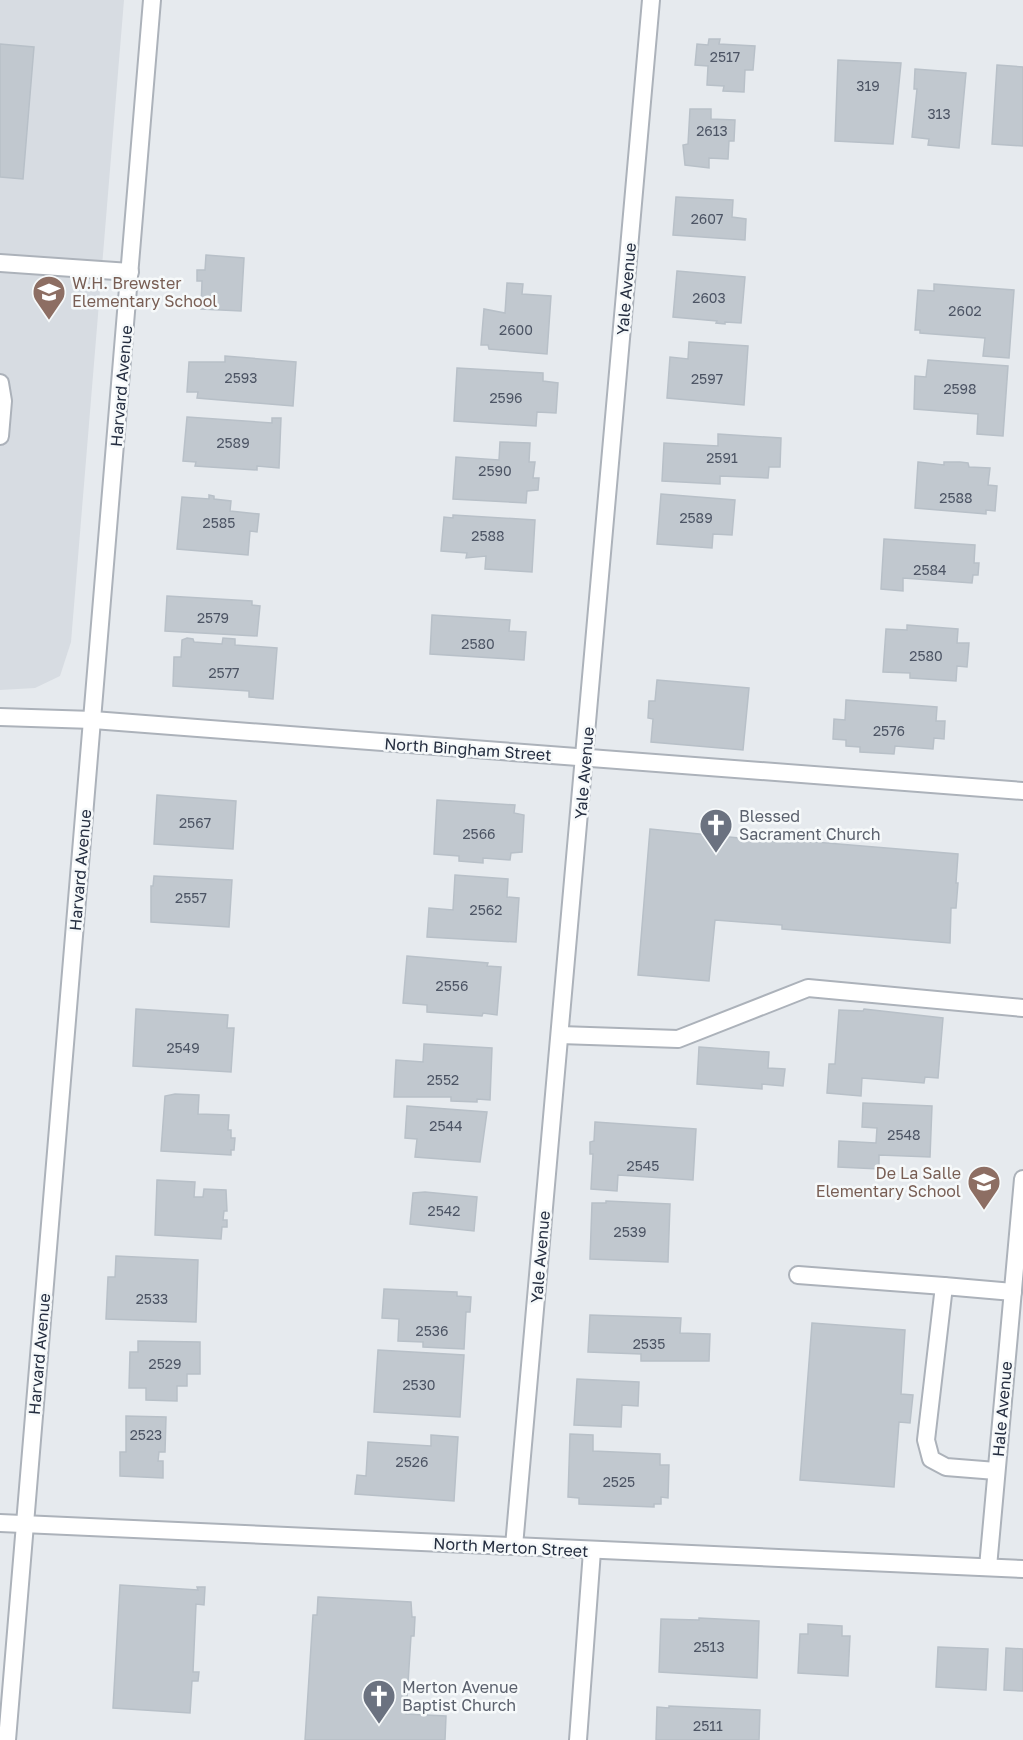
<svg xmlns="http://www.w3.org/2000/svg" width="1023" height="1740" viewBox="0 0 1023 1740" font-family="'Golos Text',sans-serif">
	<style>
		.built { fill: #d7dce2 }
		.building { fill: #c1c8cf; stroke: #b8c0c8; stroke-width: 1.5 }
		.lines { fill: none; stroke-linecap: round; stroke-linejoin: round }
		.service-casing { stroke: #acb2ba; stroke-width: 20 }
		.minor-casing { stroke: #acb2ba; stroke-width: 20 }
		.service { stroke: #fff; stroke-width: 16 }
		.minor { stroke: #fff; stroke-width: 16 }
		.labels { text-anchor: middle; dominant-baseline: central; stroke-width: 5; stroke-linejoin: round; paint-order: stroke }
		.number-label { font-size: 14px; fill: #4c5464 }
		.education-label { font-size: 16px; fill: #785e54; stroke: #f6f9fa; text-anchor: start }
		.street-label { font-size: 16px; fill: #252e40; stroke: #f6f9fa }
		.worship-label { font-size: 16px; fill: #5b616d; stroke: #f6f9fa; text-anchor: start }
	</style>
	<rect width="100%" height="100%" fill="#e6eaee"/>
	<path class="built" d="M0 0H124L71 642 60 676 35 688 0 690Z"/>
	<g class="building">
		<path d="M709 39H720L719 44 755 46 753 70H745L744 92 723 91 724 86 707 85 708 66 695 65 697 44 708 45Z"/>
		<path d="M0 44 34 47 23 179 0 177Z"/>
		<path d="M838 60 901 63 893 144 835 141Z"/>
		<path d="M997 65 1023 67V146L992 144Z"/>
		<path d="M915 69 966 73 959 148 928 145 929 139 912 137 917 89H914Z"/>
		<path d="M690 109H711V119L735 120 734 141H729L728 159 709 158V168L685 165 683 145 688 144Z"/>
		<path d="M676 197 733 200 732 217 746 219 745 240 673 235Z"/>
		<path d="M206 255 244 258 241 311 201 309 202 281H197V270H205Z"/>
		<path d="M677 271 745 277 741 323 725 322V324L716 323 717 321 673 317Z"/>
		<path d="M507 283 523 284 522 294 551 296 547 354 489 349 488 345H481L484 309 505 313Z"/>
		<path d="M934 284 1014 290 1009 358 983 356 985 338 920 333V330H915L918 290 934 291Z"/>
		<path d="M689 342 748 346 744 405 667 398 670 357 688 359Z"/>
		<path d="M225 356 296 362 293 406 197 398 198 392H187L189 362H225Z"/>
		<path d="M928 360 1008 366 1003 436 977 434 978 414 914 409 915 376 926 377Z"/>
		<path d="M457 368 543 373V381L558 383 556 413 537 412 536 426 454 421Z"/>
		<path d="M187 417 272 423V418H281L279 468 257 466V470L195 466 196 462 183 461Z"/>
		<path d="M718 434 781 438 780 467H769L768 478 720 476V484L662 481 664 443 718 446Z"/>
		<path d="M500 442 530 443 529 462H535L533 478H539L538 490 527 491 526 503 453 499 456 457 499 460Z"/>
		<path d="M918 462 944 465V462H960L968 463 969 467 990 468 988 485 997 486 995 511 986 510V514L915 508Z"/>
		<path d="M661 494 735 500 732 535 713 534 712 548 657 544Z"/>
		<path d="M209 495 214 496V499L231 501 230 511 259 514 257 532 250 531 248 555 177 549 182 497 209 499Z"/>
		<path d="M453 515 535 520 532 572 485 569 486 556 466 558 467 553 441 551 444 517 453 518Z"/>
		<path d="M884 539 975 545 974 563H979L978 575H973L972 583 903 578V591L881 589Z"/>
		<path d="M167 596 252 601V605L260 606 257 636 165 631Z"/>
		<path d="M432 615 510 620 509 631 526 632 524 660 430 654Z"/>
		<path d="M907 625 958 629 957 643H969L967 667 957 666 956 681 910 678V673L883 672 886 629 907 630Z"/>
		<path d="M187 638 193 639 194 642 222 644 223 638 235 639V645L277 648 273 699 249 697V691L173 686 174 657H181L182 640Z"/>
		<path d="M657 680 749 688 743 750 651 742 653 719 648 718 649 701H655Z"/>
		<path d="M846 700 937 707 936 721H945L944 739 934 738 933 749 895 746 894 754 860 752V747L846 746V740L833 739 834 719 845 720Z"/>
		<path d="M157 795 236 801 233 849 154 844Z"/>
		<path d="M437 800 515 805 514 813 524 815 522 852 511 853 510 860 483 858V863L459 861V856L434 854Z"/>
		<path d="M650 829 790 843 791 840 958 854 956 883H958L956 908H951L950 943 782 929V925L715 920 709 981 638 975Z"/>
		<path d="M455 875 508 879 507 897 519 898 516 942 427 937 429 908 453 910Z"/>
		<path d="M154 876 232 880 229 927 151 922V886H153Z"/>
		<path d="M407 956 488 963 487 966 501 967 497 1015 483 1013 482 1016 427 1012V1005L403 1003Z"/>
		<path d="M136 1009 228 1015 227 1028H234L231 1072 133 1066Z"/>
		<path d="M864 1009 943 1018 938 1078 925 1077 924 1083 862 1078 861 1096 827 1093 829 1064H835L839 1010 863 1011Z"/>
		<path d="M424 1044 492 1048 490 1100 477 1099V1102L451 1101V1097H394L396 1060 423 1062Z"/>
		<path d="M699 1047 769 1052 768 1068 785 1069 783 1086 762 1084V1089L697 1084Z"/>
		<path d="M175 1094 199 1095 198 1114 229 1115 228 1130H231V1138H235L234 1150H231V1155L161 1151 165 1096Z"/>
		<path d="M863 1103 932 1106 930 1157 879 1155V1169L838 1167 839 1141 876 1143 877 1128 862 1127Z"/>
		<path d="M407 1106 487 1112 480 1162 415 1157 417 1139 405 1138Z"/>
		<path d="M595 1122 696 1129 693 1180 618 1175 617 1191 591 1189 593 1154H590V1142L594 1141Z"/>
		<path d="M157 1180 195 1182 194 1197H203L204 1189 226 1190 227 1211H224L223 1220H227V1227H222L221 1239 155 1235Z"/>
		<path d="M425 1192 477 1197 474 1231 410 1224 413 1193Z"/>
		<path d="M606 1201 670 1204 668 1262 590 1259 592 1203H606Z"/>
		<path d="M116 1256 198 1260 196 1322 106 1319 108 1277H115Z"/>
		<path d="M384 1289 457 1292V1296L471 1297 470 1312H466L464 1349 423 1347V1342L398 1341 399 1319 382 1318Z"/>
		<path d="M590 1315 681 1318 680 1333 710 1334 709 1361H641V1354L588 1352Z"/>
		<path d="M812 1323 905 1330 901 1394 913 1395 910 1423 899 1422 894 1487 800 1480Z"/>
		<path d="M138 1341 200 1342V1374H187V1386H177V1401L146 1400V1388H129L130 1352H138Z"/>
		<path d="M378 1350 464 1355 460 1417 374 1412Z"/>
		<path d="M577 1379 639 1382 638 1406 622 1405 621 1427 574 1425Z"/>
		<path d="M126 1416 166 1417 165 1452H159L158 1461H163V1478L120 1476V1452H126Z"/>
		<path d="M570 1434 593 1435V1451L660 1454V1465H669L668 1498 661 1497V1504H654V1507L579 1504V1498L568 1497Z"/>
		<path d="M431 1435 458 1437 454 1501 355 1494 357 1475 366 1476 368 1442 431 1446Z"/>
		<path d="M120 1585 198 1590 197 1587H205L204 1605 196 1604 193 1672H199L198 1681H192L190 1713 113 1708Z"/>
		<path d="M318 1597 411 1602 412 1617H415L414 1636H411L406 1714 446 1716 445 1740H305L313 1615H317Z"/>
		<path d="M699 1618 759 1621 757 1678 659 1672 661 1619 699 1620Z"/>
		<path d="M808 1624 842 1626V1636H850L848 1676 798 1673 800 1634H808Z"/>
		<path d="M938 1647 988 1649 986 1690 936 1687Z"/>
		<path d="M1006 1648 1023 1649V1691L1004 1690Z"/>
		<path d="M669 1706 760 1710 759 1740H656L657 1707 669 1708Z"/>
	</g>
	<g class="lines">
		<g class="service-casing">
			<g id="service">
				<path d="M0 263 130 272"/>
				<path d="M0 383 3 401 0 436"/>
				<path d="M560 1035 678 1039 808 988 1023 1008"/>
				<path d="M798 1275 944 1286"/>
				<path d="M996 1471 946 1467 931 1459 926 1440 944 1286 1013 1292"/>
			</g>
		</g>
		<g class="minor-casing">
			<g id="minor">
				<path d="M0 717 93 720 1023 791"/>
				<path d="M0 1523 1023 1569"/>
				<path d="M514 1546 651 0"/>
				<path d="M988 1567 1023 1179"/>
				<path d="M7 1740 152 0"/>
				<path d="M578 1740 592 1551"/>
			</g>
		</g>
		<use href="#service" class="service"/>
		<use href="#minor" class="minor"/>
	</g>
	<defs>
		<g id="school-pin" transform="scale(1.725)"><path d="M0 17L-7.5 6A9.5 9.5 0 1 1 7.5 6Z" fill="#8d6e63" stroke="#f6f9fa"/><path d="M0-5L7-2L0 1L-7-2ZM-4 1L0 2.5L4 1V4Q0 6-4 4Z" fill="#fff"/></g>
		<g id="church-pin" transform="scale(1.725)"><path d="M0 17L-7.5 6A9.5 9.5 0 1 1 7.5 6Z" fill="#6b7280" stroke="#f6f9fa"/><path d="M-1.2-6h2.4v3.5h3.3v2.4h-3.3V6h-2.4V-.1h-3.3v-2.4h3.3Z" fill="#fff"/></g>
	</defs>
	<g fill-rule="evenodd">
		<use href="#school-pin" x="49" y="292"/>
		<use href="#church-pin" x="716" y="825"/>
		<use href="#school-pin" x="984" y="1182"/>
		<use href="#church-pin" x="379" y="1696"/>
	</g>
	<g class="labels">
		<g class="number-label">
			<text x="725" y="56">2517</text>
			<text x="868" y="85">319</text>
			<text x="939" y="113">313</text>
			<text x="712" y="130">2613</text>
			<text x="707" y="218">2607</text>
			<text x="709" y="297">2603</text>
			<text x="965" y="310">2602</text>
			<text x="516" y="329">2600</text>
			<text x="241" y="377">2593</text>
			<text x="707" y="378">2597</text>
			<text x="960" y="388">2598</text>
			<text x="506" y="397">2596</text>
			<text x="233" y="442">2589</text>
			<text x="722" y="457">2591</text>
			<text x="495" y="470">2590</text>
			<text x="956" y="497">2588</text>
			<text x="696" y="517">2589</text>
			<text x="219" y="522">2585</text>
			<text x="488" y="535">2588</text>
			<text x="930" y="569">2584</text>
			<text x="213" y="617">2579</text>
			<text x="478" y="643">2580</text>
			<text x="926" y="655">2580</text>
			<text x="224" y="672">2577</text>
			<text x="889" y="730">2576</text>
			<text x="195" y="822">2567</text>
			<text x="479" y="833">2566</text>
			<text x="191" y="897">2557</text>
			<text x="486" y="909">2562</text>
			<text x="452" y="985">2556</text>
			<text x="183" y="1047">2549</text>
			<text x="443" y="1079">2552</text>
			<text x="446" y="1125">2544</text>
			<text x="904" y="1134">2548</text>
			<text x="643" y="1165">2545</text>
			<text x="444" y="1210">2542</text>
			<text x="630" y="1231">2539</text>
			<text x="152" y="1298">2533</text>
			<text x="432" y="1330">2536</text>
			<text x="649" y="1343">2535</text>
			<text x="165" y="1363">2529</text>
			<text x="419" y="1384">2530</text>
			<text x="146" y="1434">2523</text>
			<text x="412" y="1461">2526</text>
			<text x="619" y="1481">2525</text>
			<text x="709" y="1646">2513</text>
			<text x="708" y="1725">2511</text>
		</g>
		<g class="education-label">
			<text x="72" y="283">W.H. Brewster<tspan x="72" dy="18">Elementary School</tspan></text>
			<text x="961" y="1173" text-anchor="end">De La Salle<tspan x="961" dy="18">Elementary School</tspan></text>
		</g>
		<g class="street-label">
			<text transform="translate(626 289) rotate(-85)">Yale Avenue</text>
			<text transform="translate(121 386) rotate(-85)">Harvard Avenue</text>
			<text transform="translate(468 749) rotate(4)">North Bingham Street</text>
			<text transform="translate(584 773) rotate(-85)">Yale Avenue</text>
			<text transform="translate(80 870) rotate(-85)">Harvard Avenue</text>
			<text transform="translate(540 1257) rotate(-85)">Yale Avenue</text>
			<text transform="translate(39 1354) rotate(-85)">Harvard Avenue</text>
			<text transform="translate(1002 1409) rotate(-85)">Hale Avenue</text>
			<text transform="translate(511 1547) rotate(3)">North Merton Street</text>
		</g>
		<g class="worship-label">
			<text x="739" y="816">Blessed<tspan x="739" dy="18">Sacrament Church</tspan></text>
			<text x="402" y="1687">Merton Avenue<tspan x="402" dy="18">Baptist Church</tspan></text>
		</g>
	</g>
</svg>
